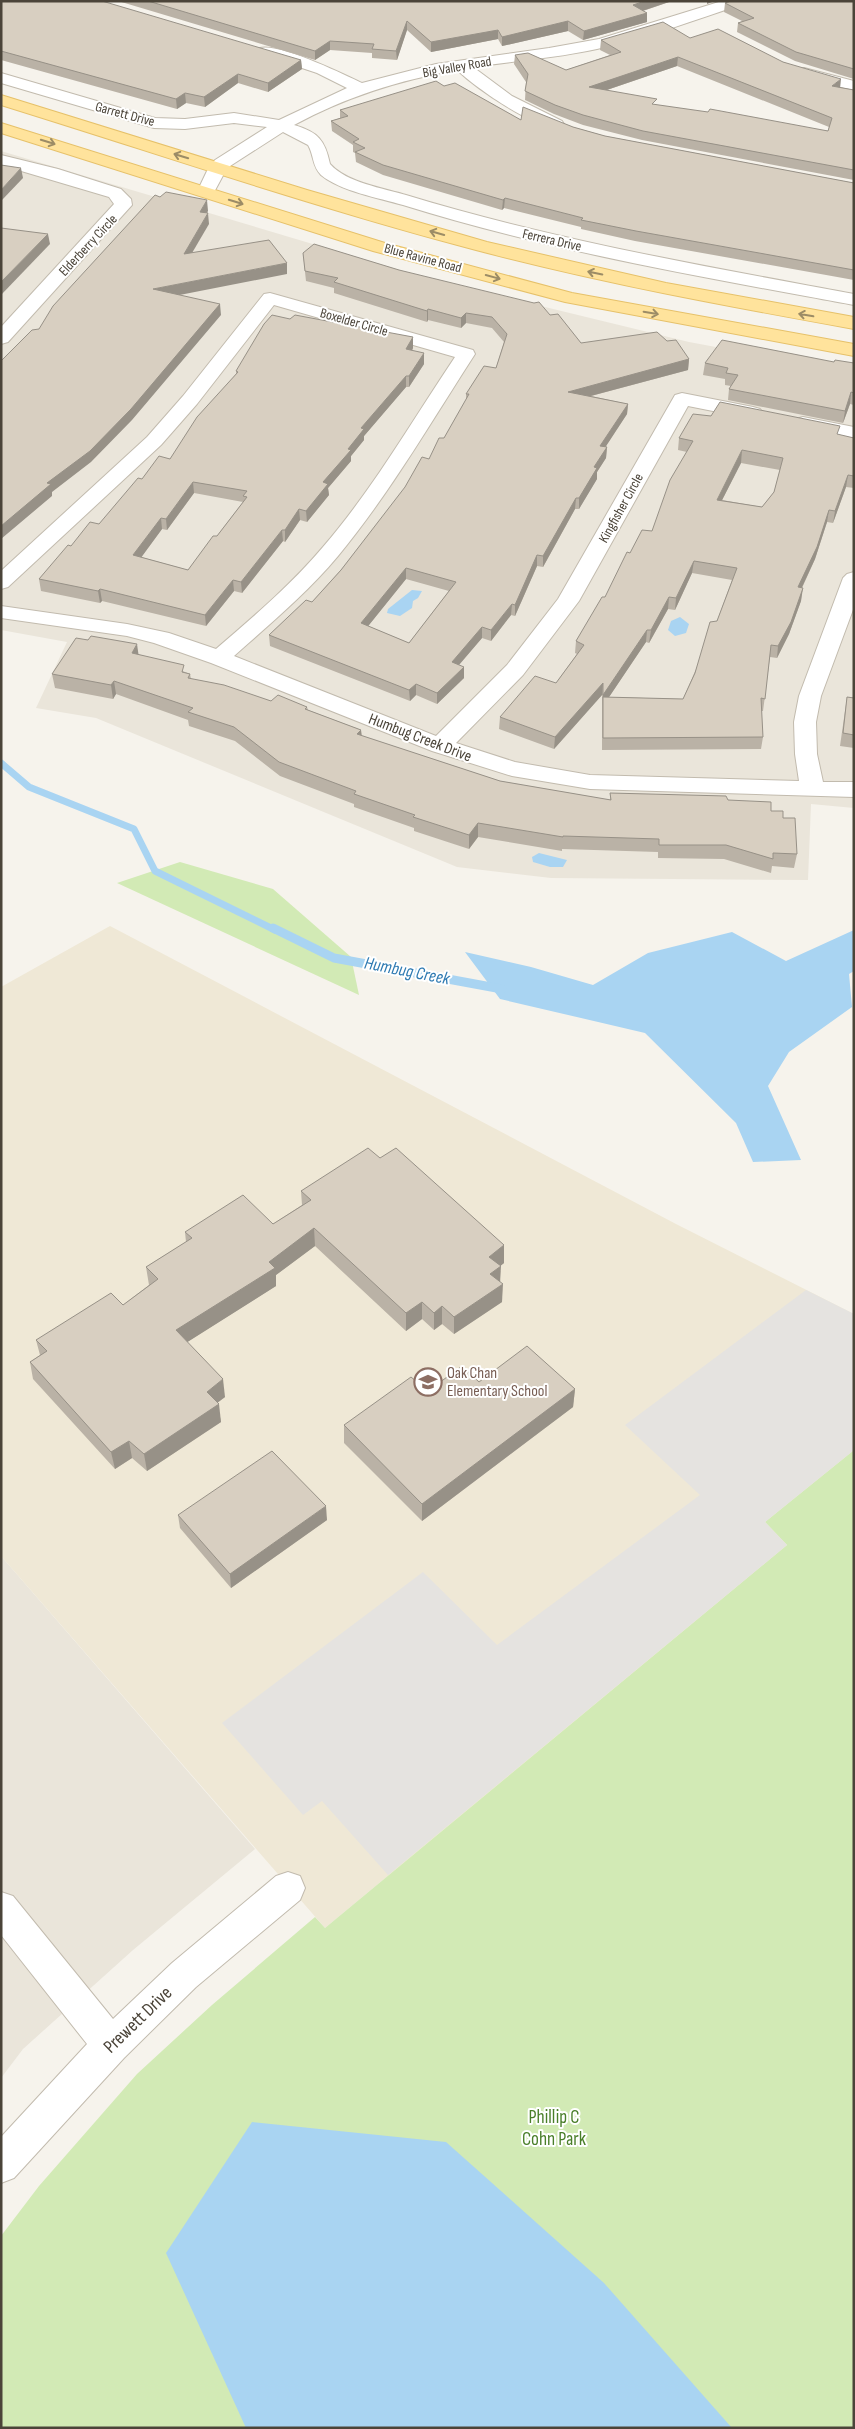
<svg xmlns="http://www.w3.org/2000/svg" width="855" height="2429" viewBox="0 0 855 2429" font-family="'Sofia Sans Condensed',sans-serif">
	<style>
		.residential { fill: #eae5da }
		.education { fill: #efe8d6 }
		.green { fill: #d2eab5 }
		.parking { fill: #e5e3e0 }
		.water { fill: #a9d4f2 }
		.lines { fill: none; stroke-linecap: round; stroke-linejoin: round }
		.stream-far1 { stroke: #a9d4f2; stroke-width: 7 }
		.stream { stroke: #a9d4f2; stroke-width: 9 }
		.minor-casing { stroke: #c2bbae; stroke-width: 2 }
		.major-casing { stroke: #e6c16a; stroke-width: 2 }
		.minor { fill: #fff; fill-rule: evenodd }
		.major { fill: #ffe39c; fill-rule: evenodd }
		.wall { fill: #bab2a6; fill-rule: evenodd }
		.shaded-wall { fill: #979187 }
		.building { fill: #d8cfc1; stroke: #979187; fill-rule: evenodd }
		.oneway { stroke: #9c8c66 }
		.labels { text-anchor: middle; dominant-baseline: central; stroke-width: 4; stroke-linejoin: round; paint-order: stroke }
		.far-street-label { font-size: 14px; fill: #4b4439; stroke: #fff }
		.street-label { font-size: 16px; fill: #4b4439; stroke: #fff }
		.education-label { font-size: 16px; fill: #785e54; stroke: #fff; text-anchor: start }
		.water-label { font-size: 18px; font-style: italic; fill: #2e7ab2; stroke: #fff }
		.near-street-label { font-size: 19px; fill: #4b4439; stroke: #fff }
		.near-park-label { font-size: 19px; fill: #4a7f2a; stroke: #fff }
	</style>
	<rect width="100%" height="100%" fill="#f6f3ec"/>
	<g class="residential">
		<path d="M1 151 430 279 689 342 854 373V808L811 804 808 880 551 878 457 867 96 718 36 708 67 642 1 630Z"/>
		<path d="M1 1556 255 1849 133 1950 23 2049 1 2078Z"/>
	</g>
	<path class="education" d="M110 926 676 1224 854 1314V1450L765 1522 787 1545 325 1928 1 1556V987Z"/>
	<g class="green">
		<path d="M180 862 273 889 351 957 359 995 117 883Z"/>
		<path d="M854 1450V2428H1V2236L39 2186 137 2074 212 2005 315 1917 325 1928 787 1545 765 1522Z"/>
	</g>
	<path class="parking" d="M806 1290 854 1314V1450L765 1522 787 1545 388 1875 322 1801 303 1815 222 1723 423 1572 497 1645 700 1495 625 1425Z"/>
	<g class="water">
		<path d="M412 590 422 591 418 598 413 601 412 608 400 616 387 613 388 609Z"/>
		<path d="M680 617 689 624 686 633 675 636 668 630 671 621Z"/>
		<path d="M539 853 567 860 563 867H550L533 862 532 857Z"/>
		<path d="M854 930V971L849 974 852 1007 789 1052 768 1086 801 1160 753 1162 736 1123 645 1033 500 999 465 952 531 967 593 985 648 953 732 932 786 961Z"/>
		<path d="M252 2122 446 2142 604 2283 732 2428H246L166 2253Z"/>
	</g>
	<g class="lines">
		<path class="stream-far1" d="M1 763 29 787 134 829 155 871 275 930"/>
		<path class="stream" d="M273 928 334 958 502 989"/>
		<g class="minor-casing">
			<g id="minor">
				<path d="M722 1H745L743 4C695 20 647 38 597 49 556 58 514 61 473 67L512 96 562 121 564 124 562 127C538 133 474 86 457 70 399 80 346 97 294 125 318 132 325 140 330 164 347 183 383 188 406 195 553 240 704 266 854 294V305C703 277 550 251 403 205 379 198 340 191 321 175 312 166 314 155 308 145L283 132 227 168 212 196H200L197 192 207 171 215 160 267 127 234 123 185 129 154 128 1 83V73L155 118 185 119 234 113 279 120 347 88 317 73 260 54 258 51 260 48C280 43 343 74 362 83L436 64 549 48 599 39Z"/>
				<path d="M804 68 854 81V91L798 76 796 73 798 70Z"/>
				<path d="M1 155 58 169 121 189 131 199 132 205 8 342 1 344V327L114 204 109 197 1 165Z"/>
				<path d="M270 293 473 350 475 354C431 422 390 493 338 556 307 593 270 624 234 656L436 736 507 665 558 599 675 395 682 393 753 407 760 409 763 413 760 417 753 419 688 406 579 601 523 675 456 743 515 762 590 775 799 781 795 754 794 722 799 696 843 578 847 574 854 572V607L821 696 816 722 817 754 823 782H854V797L590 789 512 776 432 751 211 663 154 643 127 636 1 618V606L127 624 169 633 216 649C253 617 291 585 323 547 373 489 412 421 455 357L274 305 197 404 161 445 8 587 1 589V571L147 437 183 396 264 294Z"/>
				<path d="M803 417 854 427V439L796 427 793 423 796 419Z"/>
				<path d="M288 1872 300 1876 305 1888 300 1900 196 1987 124 2058 14 2178 1 2183V2137L87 2044 1 1935V1892L13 1896 113 2019 172 1963 276 1876Z"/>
			</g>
		</g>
		<g class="major-casing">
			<g id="major">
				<path d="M1 95 307 190 487 242 666 283 854 317V329C727 306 601 283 476 250 316 208 159 154 1 105Z"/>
				<path d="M1 123 385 243 572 293 854 344V356L565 302 373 251 1 133Z"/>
			</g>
		</g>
		<use href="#minor" class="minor"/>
		<use href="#major" class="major"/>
	</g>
	<g class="wall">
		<path d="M1 1 301 60 302 69 268 92 238 83 205 107 186 103 177 109 1 60Z"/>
		<path d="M118 1H672L643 11 647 13V22L583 40 568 31 502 46 498 39 431 52 407 30 397 60 372 58V53L330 50 315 60Z"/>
		<path d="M854 1V79L795 61 737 32 738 23 742 21 724 12 725 3Z"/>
		<path d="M690 38 783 62 840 87 854 90V180L642 140 583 125 554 114 525 100 526 82 514 64 515 55 566 70 610 55 600 50 601 40ZM677 66 829 127 828 131 656 105 607 90Z"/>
		<path d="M444 86 521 120 573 127 605 136 854 183V280L635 241 581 229V227L504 208 502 210 383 175 356 162 355 153 353 152V145L332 131 331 121 340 118V110Z"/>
		<path d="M303 253 550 315 581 343 689 359 688 370 591 396 628 404 627 414 605 447H607L606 458 597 472V479L579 509H575L543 567 537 566 515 616 511 615 491 641 482 638 459 665 464 678 437 704 416 695 410 701 270 646 269 635 312 602 341 570 429 459 444 438 466 400V394L496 368 504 342 492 328 466 323 461 328 428 320 427 322 334 293V288L306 281ZM406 579 449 591 409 643 368 626Z"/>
		<path d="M290 319 413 337V348L412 351 424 364 409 387H406L364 436V440L351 456V461L328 488 329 495 307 522 300 520 285 542 283 541 242 593 234 591 206 626 102 601 100 603 41 591 39 579 71 546 99 524 142 479 170 459 236 374V371ZM194 493 243 502 217 536 188 570 141 557 162 529 167 530Z"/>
		<path d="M834 362 854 363V405L850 404 843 423 728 400 729 389 731 386 725 385V379L703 375 705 363Z"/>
		<path d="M839 435 854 438V488L846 487 833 523 827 522 815 559 802 588 801 601 789 634 777 658 770 657 763 711H761L763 737 761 749 602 750V695L554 749 499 729 500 717 556 683 577 654 575 653 576 641 605 597 630 553 652 531 687 452 678 450 679 438ZM741 463 780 470 774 492 762 507 722 500ZM692 573 732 580 717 621 683 699 609 697 646 642 649 643 668 609 675 610Z"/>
		<path d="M88 640 138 654 185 672 190 674 191 679 271 701 307 707 308 710 361 730 362 736 500 781 610 800V793L728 800 771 811 783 818 797 854 794 868 772 866 771 873 724 859 658 858V852L562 849V851L478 837 469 849 414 831V828L354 807V804L280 776 235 741 189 726 188 720 116 694 113 699 55 688 52 674Z"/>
		<path d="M847 697 854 698V748L840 746Z"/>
		<path d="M380 1158 504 1245V1263L500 1266V1282L502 1302 454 1334 442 1324 434 1330 422 1319 406 1331 315 1246 276 1275V1286L187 1342 225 1397 217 1403 221 1422 147 1471 132 1458 115 1469 33 1379 30 1362 40 1355 36 1340 123 1305 149 1285 146 1267 186 1242 185 1232 273 1224 302 1205 301 1191Z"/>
		<path d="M479 1382 575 1389 573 1407 422 1521 344 1443V1425L428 1391Z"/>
		<path d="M178 1515 327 1520 231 1588 180 1528Z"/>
	</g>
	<g class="shaded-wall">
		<path d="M645 1H672L633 14V5Z"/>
		<path d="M707 1H715L707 4Z"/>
		<path d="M647 13V22L583 40 584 31Z"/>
		<path d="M407 21V30L397 60 396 51Z"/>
		<path d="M568 21V31L502 46V37Z"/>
		<path d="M498 30V39L431 52V42Z"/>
		<path d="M330 41V50L315 60V51Z"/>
		<path d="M678 57 677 66 589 96V87Z"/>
		<path d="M301 60 302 69 268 92V83Z"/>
		<path d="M238 74V83L205 107 204 97Z"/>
		<path d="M841 79 840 89 832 86Z"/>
		<path d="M185 93 186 103 177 109 176 99Z"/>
		<path d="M21 168 23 178 2 200 1 190Z"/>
		<path d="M505 198 504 208 502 210 503 200Z"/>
		<path d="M207 200 208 211 201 223 200 212Z"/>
		<path d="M208 213 209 224 185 265 184 254Z"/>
		<path d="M48 234 50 244 1 295V282Z"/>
		<path d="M287 263V274L154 300 153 289Z"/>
		<path d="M220 304 221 315 132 420 91 462 52 492V496L1 539V526Z"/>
		<path d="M428 309V320L427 322V311Z"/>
		<path d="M466 313V323L461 328V318Z"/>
		<path d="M413 337V348L407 360 406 349Z"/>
		<path d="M424 353V364L409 387V376Z"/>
		<path d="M689 359 688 370 568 402V392Z"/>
		<path d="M406 376V387L364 436V440L351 456V461L328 488 329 495 307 522 306 511 323 482 348 449 361 428Z"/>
		<path d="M851 392 850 404 843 423 845 411Z"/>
		<path d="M628 404 627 414 599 457 600 446Z"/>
		<path d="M607 447 606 458 597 472V479L579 509V498L594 467Z"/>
		<path d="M742 450 741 463 716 512 717 500Z"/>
		<path d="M848 475 846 487 833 523 835 511Z"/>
		<path d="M193 482 194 493 167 530 166 519Z"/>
		<path d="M576 498 575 509 543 567V556Z"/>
		<path d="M299 509 300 520 285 542V530Z"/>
		<path d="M829 510 827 522 815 559 796 600 798 587Z"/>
		<path d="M161 518 162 529 135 566 133 555Z"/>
		<path d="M282 530 283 541 242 593 241 582Z"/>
		<path d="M537 555V566L515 616V605Z"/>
		<path d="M694 561 692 573 675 610 676 598Z"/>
		<path d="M406 568V579L361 635V623Z"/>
		<path d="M233 580 234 591 206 626 205 615Z"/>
		<path d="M803 588 801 601 789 634 777 658 778 646Z"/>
		<path d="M100 589 102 601 100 603 98 591Z"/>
		<path d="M669 597 668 609 649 643 651 630Z"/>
		<path d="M512 604 511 615 491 641V630Z"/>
		<path d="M482 627V638L452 673V662Z"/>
		<path d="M647 630 646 642 603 706V697L602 707 603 695Z"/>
		<path d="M137 644 139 658 132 653Z"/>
		<path d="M464 667V678L437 704V693Z"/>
		<path d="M114 681 116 694 113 699 111 685Z"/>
		<path d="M603 683 602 695 554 749 555 737Z"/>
		<path d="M416 684V695L410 701 409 690Z"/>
		<path d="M361 730 362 744 357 734Z"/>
		<path d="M478 823V837L469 849V835Z"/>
		<path d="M314 1228 315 1246 276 1275V1286L178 1348 176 1330Z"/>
		<path d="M504 1245V1263L489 1275V1257Z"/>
		<path d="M501 1266 500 1284 490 1274Z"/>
		<path d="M503 1284 502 1302 454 1334V1317Z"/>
		<path d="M422 1302V1319L406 1331V1313Z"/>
		<path d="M442 1306V1324L434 1330V1313Z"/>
		<path d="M223 1379 225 1397 209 1409 207 1392Z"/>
		<path d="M575 1389 573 1407 422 1521V1504Z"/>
		<path d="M219 1404 221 1422 147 1471 144 1454Z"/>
		<path d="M129 1441 132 1458 115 1469 111 1452Z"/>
		<path d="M326 1506 327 1520 231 1588 230 1574Z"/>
	</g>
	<g class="building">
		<path d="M1 1H102L301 60 268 83 238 74 204 97 185 93 176 99 1 51Z"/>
		<path d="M148 1H645L633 5 647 13 584 31 568 21 502 37 498 30 431 42 407 21 396 51 372 49 374 44 330 41 315 51Z"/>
		<path d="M731 1H854V69L796 52 738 23 754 18 725 3Z"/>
		<path d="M663 22 690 38 718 29 783 62 841 79 832 86 854 90V170L643 131 583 115 555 105 525 91 528 74 515 55 528 53 566 70 621 52 601 40ZM678 57 832 118 828 131 710 109 708 112 652 104 657 99 589 87Z"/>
		<path d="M436 81 444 86 455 83 521 120 523 107 573 127 605 136 854 183V270L636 231 581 220 583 218 505 198 503 200 383 165 355 152 365 148 353 142 359 139 331 121 348 116 340 110Z"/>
		<path d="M1 165 21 168 1 190Z"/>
		<path d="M166 192 207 200 200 212 208 213 184 254 269 240 287 263 153 289 220 304 131 409 90 451 47 483 51 484 1 526V361L32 330 39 329 53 306 155 195 160 197Z"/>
		<path d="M1 228 48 234 1 282Z"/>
		<path d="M314 244 399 270 534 303 539 302 550 315 558 314 581 343 657 332 667 341 676 340 689 359 568 392 628 404 600 446 607 447 594 467 597 468 579 498H576L543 556 537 555 515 605 512 604 491 630 482 627 452 662 464 667 437 693 416 684 409 690 269 635 306 600 312 602 341 570 405 487 422 457 429 459 439 438H444L469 394H466L484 366 496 368 507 334 492 317 466 313 461 318 428 309 427 311 334 282 338 278 305 271 303 253ZM406 568 456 582 409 643 361 623Z"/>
		<path d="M272 315 290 319 295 315 413 337 406 349 424 353 409 376H406L361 428 364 429 348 449 351 450 323 482 328 484 306 511 299 509 285 530H282L241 582 233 580 205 615 100 589 98 591 39 579 68 545 71 546 90 522 99 524 138 478 142 479 159 456 170 459 197 417 238 372 236 371 264 324ZM193 482 247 491 243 496 247 497 217 536H213L188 570 133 555 161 518 166 519Z"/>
		<path d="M722 340 834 362 835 360 854 363V393L851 392 845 411 729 389 738 375 726 373 728 368 705 363Z"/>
		<path d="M720 402 840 426 837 434 854 438V476L848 475 835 511 829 510 817 547 798 587 803 588 791 622 778 646 771 645 765 699 761 698 763 737 603 738V697L683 699 695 673 710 622 717 621 737 568 694 561 676 598 669 597 651 630H647L603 695V683L555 737 500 717 535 676 556 683 584 645 576 641 602 597H605L627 552 630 553 642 530 652 531 670 480 693 441 679 438 693 414 711 416ZM742 450 783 458 774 492 762 507 717 500Z"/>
		<path d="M91 636 137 644 132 653 184 665 182 672 190 674 188 678 224 685 271 701 278 695 307 707 305 709 361 730 357 734 500 781 611 800 610 793 726 796 728 800 771 802V811H783V818H795L797 854 773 853V859L726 845H659V839L563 836V837L478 823 469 835 413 817 415 815 354 794 356 791 279 762 234 727 188 712 193 708 114 681 111 685 52 674 76 638 88 640Z"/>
		<path d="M847 697 854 698V735L843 733Z"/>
		<path d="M368 1148 380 1158 396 1148 504 1245 489 1257 501 1266 490 1274 503 1284 454 1317 442 1306 434 1313 422 1302 406 1313 314 1228 269 1262 275 1268 176 1330 223 1379 207 1392 219 1404 144 1454 129 1441 111 1452 30 1362 47 1351 36 1340 111 1293 123 1305 158 1279 146 1267 192 1238 185 1232 243 1195 273 1224 311 1200 301 1191Z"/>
		<path d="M527 1346 575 1389 422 1504 344 1425 411 1377 428 1391 462 1366 479 1382Z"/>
		<path d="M272 1451 326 1506 230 1574 178 1515Z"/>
	</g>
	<defs><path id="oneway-shaft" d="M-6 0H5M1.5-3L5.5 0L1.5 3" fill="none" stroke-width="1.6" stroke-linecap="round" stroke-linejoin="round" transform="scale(1.25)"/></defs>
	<g class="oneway">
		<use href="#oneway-shaft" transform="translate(48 142) rotate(17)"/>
		<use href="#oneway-shaft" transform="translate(181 156) rotate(-163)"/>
		<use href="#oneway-shaft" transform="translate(236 202) rotate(17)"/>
		<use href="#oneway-shaft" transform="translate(437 233) rotate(-164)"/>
		<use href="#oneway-shaft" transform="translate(595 273) rotate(-168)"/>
		<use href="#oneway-shaft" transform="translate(493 277) rotate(15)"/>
		<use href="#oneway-shaft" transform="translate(651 313) rotate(10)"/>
		<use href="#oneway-shaft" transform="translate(806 315) rotate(-170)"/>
	</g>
	<defs>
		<g id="school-ring" transform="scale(1.4375)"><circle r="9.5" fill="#fff" stroke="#8d6e63" stroke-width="1.5"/><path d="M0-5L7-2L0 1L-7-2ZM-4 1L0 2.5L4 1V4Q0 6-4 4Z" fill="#8d6e63"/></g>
	</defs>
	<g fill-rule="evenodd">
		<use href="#school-ring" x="428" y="1382"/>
	</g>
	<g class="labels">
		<g class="far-street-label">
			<text transform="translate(457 67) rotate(-10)">Big Valley Road</text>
			<text transform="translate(125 114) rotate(15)">Garrett Drive</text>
			<text transform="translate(552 240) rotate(13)">Ferrera Drive</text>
			<text transform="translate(88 245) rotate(-47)">Elderberry Circle</text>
			<text transform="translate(423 258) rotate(15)">Blue Ravine Road</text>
			<text transform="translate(354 322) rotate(16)">Boxelder Circle</text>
			<text transform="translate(621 508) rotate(-61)">Kingfisher Circle</text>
		</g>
		<g class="street-label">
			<text transform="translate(420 738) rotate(21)">Humbug Creek Drive</text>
		</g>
		<g class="education-label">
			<text x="447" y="1373">Oak Chan<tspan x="447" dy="18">Elementary School</tspan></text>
		</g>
		<g class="water-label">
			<text transform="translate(407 971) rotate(11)">Humbug Creek</text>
		</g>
		<g class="near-street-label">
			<text transform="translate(138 2020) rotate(-44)">Prewett Drive</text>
		</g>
		<g class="near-park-label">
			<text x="554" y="2117">Phillip C<tspan x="554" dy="22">Cohn Park</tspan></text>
		</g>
	</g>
	<rect width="855" height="2429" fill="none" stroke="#4b4439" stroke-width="5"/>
</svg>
